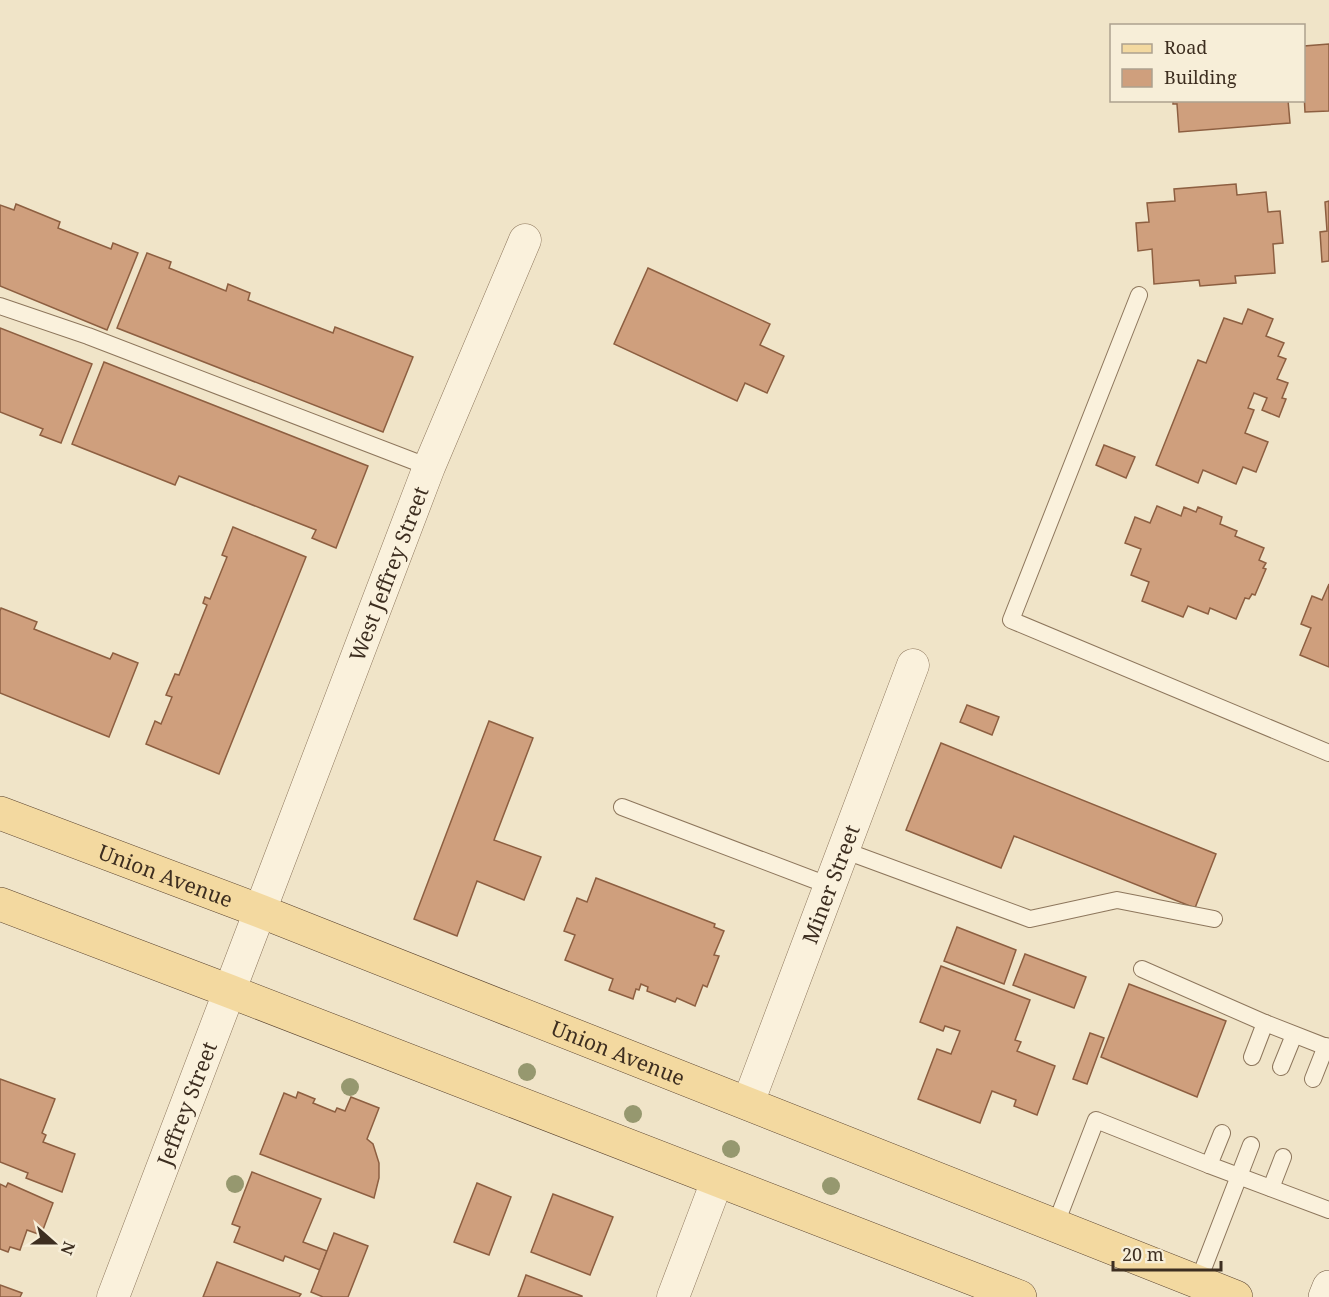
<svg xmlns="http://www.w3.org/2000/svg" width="1329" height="1297" viewBox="0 0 1329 1297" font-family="'Noto Serif',serif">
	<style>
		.building { fill: #cf9f7d; stroke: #8d5f41; stroke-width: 1.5 }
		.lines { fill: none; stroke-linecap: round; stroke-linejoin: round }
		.service-casing { stroke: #8d765c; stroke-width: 18 }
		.minor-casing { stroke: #8d765c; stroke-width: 33 }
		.secondary-casing { stroke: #6f573f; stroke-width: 34 }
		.primary-casing { stroke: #5b4430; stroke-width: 34 }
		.service { stroke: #faf1dc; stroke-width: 16 }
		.minor { stroke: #faf1dc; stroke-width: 32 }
		.secondary { stroke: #faf1dc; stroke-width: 33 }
		.primary { stroke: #f3d9a0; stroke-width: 33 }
		.tree { fill: #96986f }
		.labels { text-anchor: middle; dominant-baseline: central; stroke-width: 5; stroke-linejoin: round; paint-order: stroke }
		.street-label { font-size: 21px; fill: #3d2e20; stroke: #f7eed8 }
	</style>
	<rect width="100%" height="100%" fill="#f0e4c8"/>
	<g class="building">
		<path d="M1329 44V111L1305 112 1304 93V46Z"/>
		<path d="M1173 100H1288L1290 123 1179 132 1177 104H1173Z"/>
		<path d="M1236 184 1237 195 1266 192 1268 212 1280 211 1283 243 1273 244 1275 273 1235 276 1236 283 1200 286 1199 280 1154 284 1152 249 1138 251 1136 223 1149 222 1147 203 1175 201 1174 189Z"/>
		<path d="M1329 201V261L1322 262 1320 232 1327 231 1325 202Z"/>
		<path d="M16 204 60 222 58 228 111 249 113 243 138 253 107 330 0 286V205L14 210Z"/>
		<path d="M147 253 171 262 169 268 226 291 228 284 250 293 248 300 333 333 335 327 413 357 383 432 117 328Z"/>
		<path d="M648 268 770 324 760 345 784 356 767 393 745 383 737 401 614 344Z"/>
		<path d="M1248 309 1273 319 1266 336 1284 343 1278 356 1286 359 1277 379 1288 383 1282 398 1286 399 1279 417 1262 410 1267 398 1254 393 1248 408 1254 410 1245 433 1268 442 1256 472 1243 467 1236 484 1203 470 1198 483 1156 465 1198 360 1206 363 1224 318 1242 324Z"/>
		<path d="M0 328 92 364 61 443 40 435 43 429 0 412Z"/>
		<path d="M104 362 368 466 336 548 312 538 316 530 179 476 175 485 72 444Z"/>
		<path d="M1104 445 1135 457 1126 478 1096 465Z"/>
		<path d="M1157 506 1181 516 1184 507 1196 512 1198 507 1222 517 1220 524 1237 531 1235 536 1264 548 1259 560 1266 563 1263 568 1266 569 1255 595 1252 594 1249 599 1245 598 1236 619 1210 608 1208 614 1188 606 1183 617 1142 601 1149 582 1131 575 1141 549 1125 543 1135 517 1150 523Z"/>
		<path d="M233 527 306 557 219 774 146 744 155 721 161 724 172 697 166 695 175 674 179 675 207 605 203 603 205 597 210 599 227 557 222 555Z"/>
		<path d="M1329 584V667L1300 655 1311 628 1301 624 1312 596 1322 600Z"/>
		<path d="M1 608 37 622 34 629 110 659 113 653 138 663 109 737 0 693V611Z"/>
		<path d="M967 705 999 717 992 735 960 722Z"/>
		<path d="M489 721 533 738 494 840 541 857 524 900 477 881 457 936 414 919Z"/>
		<path d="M941 743 1216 854 1195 908 1014 836 1001 868 906 830Z"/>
		<path d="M596 878 715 924 714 927 724 931 714 955 719 956 707 987 703 985 695 1006 677 998 675 1002 647 991 648 987 641 984 639 990 636 989 633 999 609 990 613 979 565 960 575 935 564 931 577 898 587 902Z"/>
		<path d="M957 927 1016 950 1004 984 944 961Z"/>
		<path d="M1025 954 1086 977 1074 1008 1013 985Z"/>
		<path d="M941 966 1030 1000 1015 1040 1021 1042 1017 1051 1055 1066 1037 1115 1014 1106 1016 1100 992 1091 980 1123 918 1099 937 1049 951 1054 960 1031 945 1026 943 1031 920 1022Z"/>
		<path d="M1129 984 1226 1021 1197 1097 1101 1057Z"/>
		<path d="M1090 1033 1104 1038 1087 1084 1073 1079Z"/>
		<path d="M0 1079 55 1099 42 1133 46 1135 43 1142 75 1154 62 1192 26 1178 28 1173 0 1162Z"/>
		<path d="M298 1092 315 1099 313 1103 335 1112 337 1108 345 1111 351 1097 379 1108 367 1139 373 1144 379 1163V1178L374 1198 260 1154 284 1093 296 1098Z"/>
		<path d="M252 1172 321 1199 303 1242 327 1251 320 1270 285 1256 283 1261 234 1242 240 1227 232 1224Z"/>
		<path d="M8 1183 53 1203 41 1235 27 1230 20 1250 10 1247 8 1252 0 1249V1184L6 1187Z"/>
		<path d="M477 1183 511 1197 489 1255 454 1242Z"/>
		<path d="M553 1194 613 1217 590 1275 531 1252Z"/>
		<path d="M334 1233 368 1246 348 1297H323L311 1292Z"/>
		<path d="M217 1262 301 1294 299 1297H203Z"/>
		<path d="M526 1275 582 1296V1297H518Z"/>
		<path d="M0 1285 22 1293 20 1297H0Z"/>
	</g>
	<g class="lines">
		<g class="service-casing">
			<g id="service">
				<path d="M1139 295 1011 620 1329 753"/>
				<path d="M0 306 88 336 429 467"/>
				<path d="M622 807 830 886"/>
				<path d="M843 850 1030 919 1117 900 1214 919"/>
				<path d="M1142 969 1265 1023 1329 1048"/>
				<path d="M1252 1057 1265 1023"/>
				<path d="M1281 1067 1294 1035"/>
				<path d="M1313 1079 1326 1046"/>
				<path d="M1222 1133 1209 1165 1329 1210"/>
				<path d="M1271 1188 1283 1157"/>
				<path d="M1055 1226 1096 1120 1209 1165"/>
				<path d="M1198 1282 1251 1145"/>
			</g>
		</g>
		<g class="minor-casing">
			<g id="minor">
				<path id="s1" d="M748 1103 913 665"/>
				<path id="s2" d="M113 1297 429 467 525 240"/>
				<path d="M673 1297 717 1181"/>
			</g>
		</g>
		<g class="secondary-casing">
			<path id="secondary" d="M1325 1297 1329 1287"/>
		</g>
		<g class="primary-casing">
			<g id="primary">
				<path id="s3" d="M0 813 260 911 1236 1297"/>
				<path d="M0 904 229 991 1020 1297"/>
			</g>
		</g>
		<use href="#service" class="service"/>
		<use href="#minor" class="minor"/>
		<use href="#secondary" class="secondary"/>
		<use href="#primary" class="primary"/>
	</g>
	<g class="tree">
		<circle cx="527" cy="1072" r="9"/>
		<circle cx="350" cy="1087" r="9"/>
		<circle cx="633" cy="1114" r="9"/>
		<circle cx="731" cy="1149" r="9"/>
		<circle cx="235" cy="1184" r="9"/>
		<circle cx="831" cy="1186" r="9"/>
	</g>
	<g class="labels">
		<g class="street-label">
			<text stroke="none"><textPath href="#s2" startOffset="774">West Jeffrey Street</textPath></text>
			<text stroke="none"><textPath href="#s3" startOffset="177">Union Avenue</textPath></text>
			<text stroke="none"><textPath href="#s1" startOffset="234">Miner Street</textPath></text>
			<text stroke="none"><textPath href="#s3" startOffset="663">Union Avenue</textPath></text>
			<text stroke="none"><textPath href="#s2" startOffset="207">Jeffrey Street</textPath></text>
		</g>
	</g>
	<rect x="1110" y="24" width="195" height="78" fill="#f7eed8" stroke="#ada18e" stroke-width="1.5"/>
	<rect x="1122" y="44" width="30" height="9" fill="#f3d9a0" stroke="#ada18e" stroke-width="1.5"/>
	<text x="1164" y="54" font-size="18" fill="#3d2e20">Road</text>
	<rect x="1122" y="69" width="30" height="18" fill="#cf9f7d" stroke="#ada18e" stroke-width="1.5"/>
	<text x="1164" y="84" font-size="18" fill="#3d2e20">Building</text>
	<g transform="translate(54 1243) rotate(111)" stroke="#f7eed8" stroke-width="4.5" paint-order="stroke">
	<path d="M0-4.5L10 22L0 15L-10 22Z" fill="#3d2e20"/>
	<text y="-9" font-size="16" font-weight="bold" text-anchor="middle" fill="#3d2e20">N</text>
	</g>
	<path d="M1113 1261v9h108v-9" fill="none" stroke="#3d2e20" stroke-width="3"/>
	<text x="1122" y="1261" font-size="18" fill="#3d2e20" stroke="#f7eed8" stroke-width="4.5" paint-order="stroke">20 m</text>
</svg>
